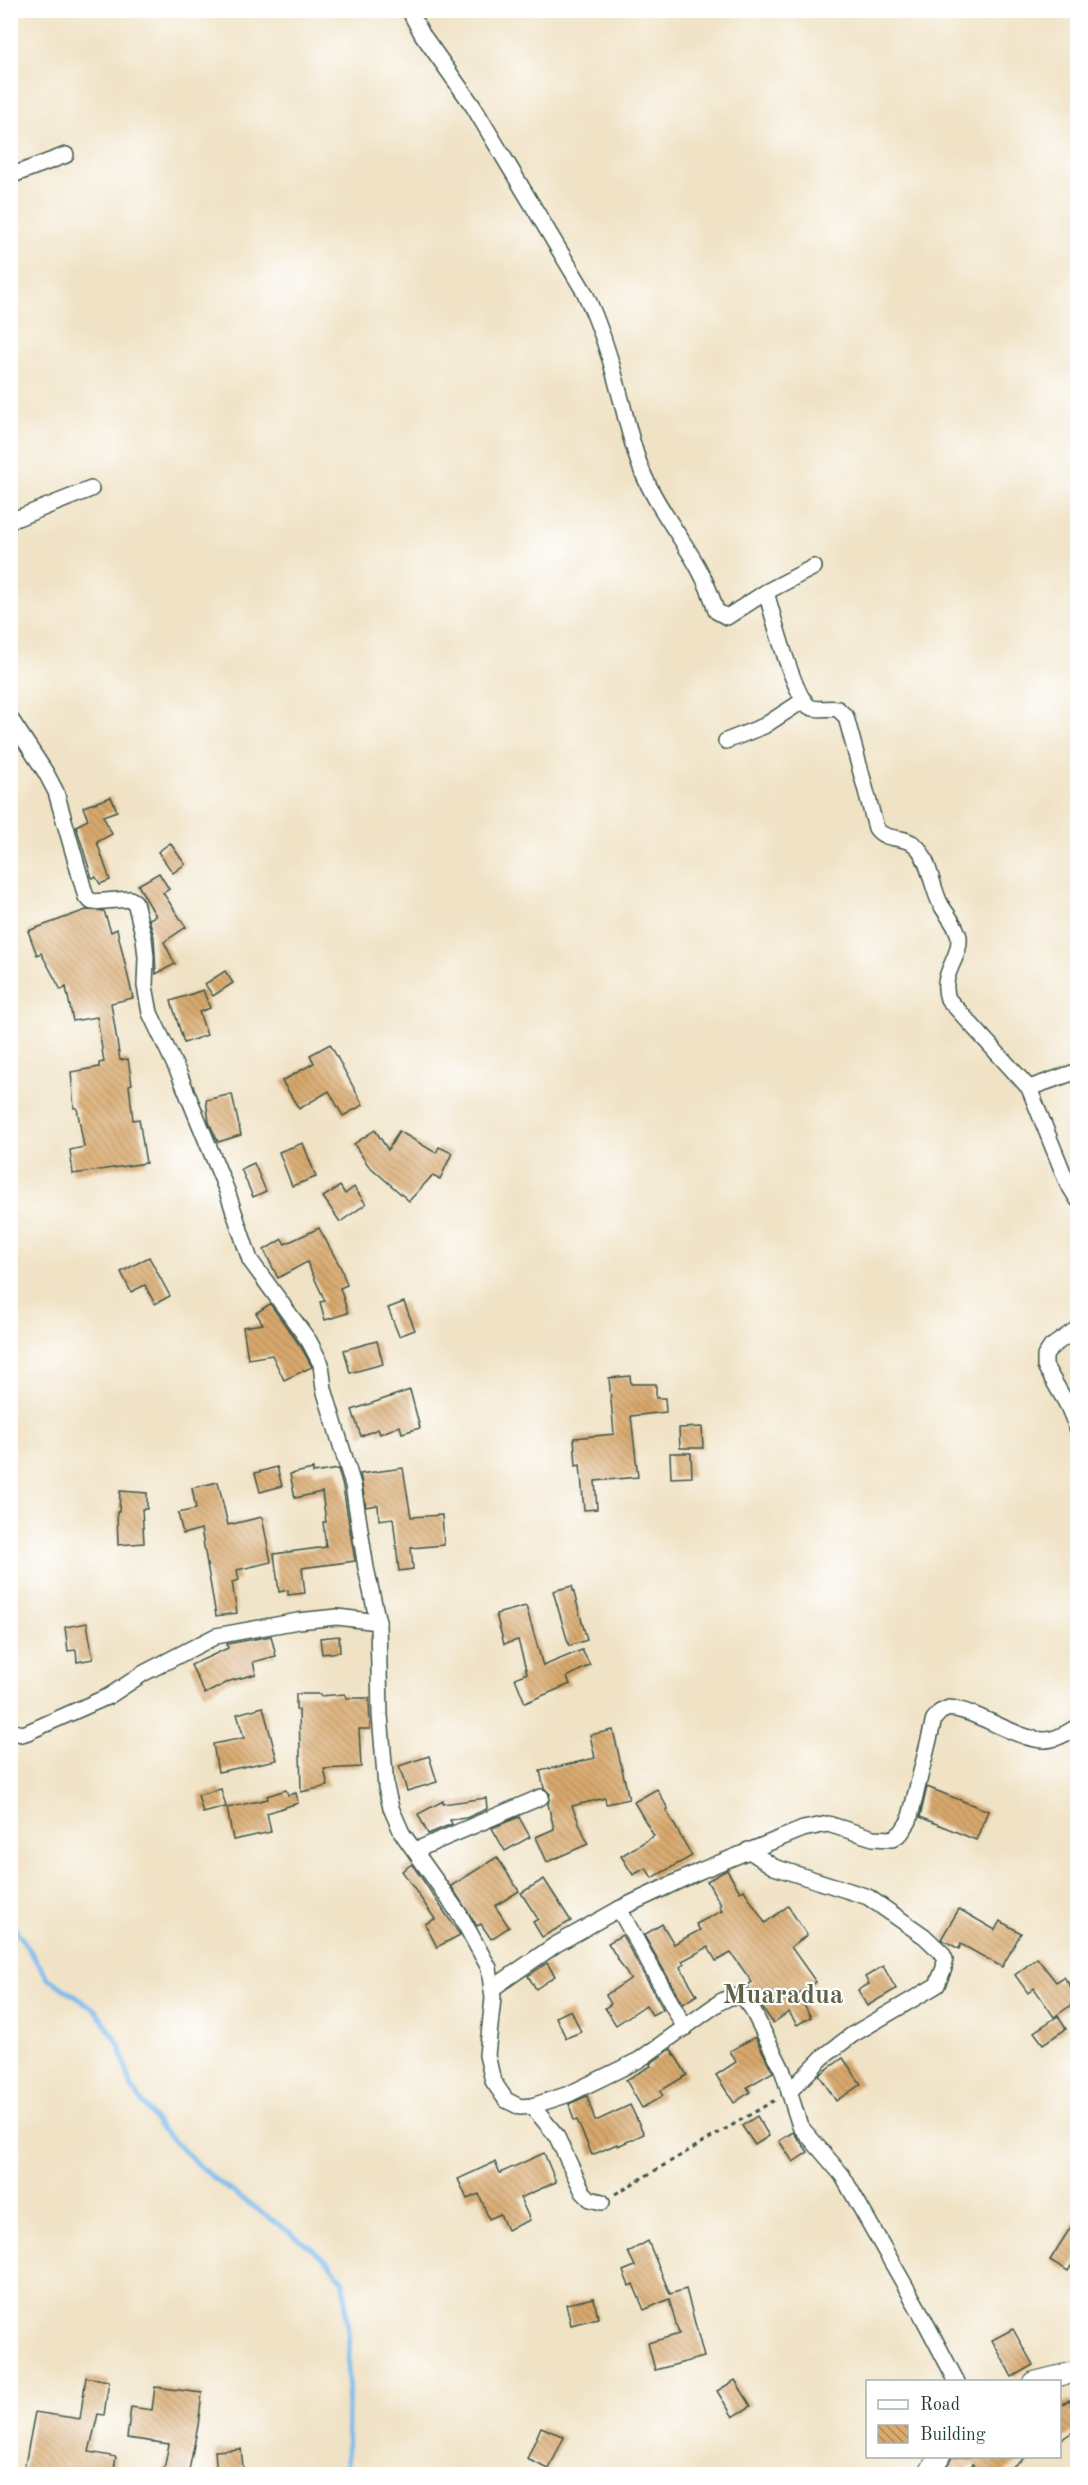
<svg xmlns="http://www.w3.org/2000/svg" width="1088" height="2485" viewBox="0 0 1088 2485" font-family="'Old Standard TT',serif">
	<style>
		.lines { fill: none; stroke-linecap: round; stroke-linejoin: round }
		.stream { stroke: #77b9ec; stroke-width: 5 }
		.building { fill: url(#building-back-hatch) }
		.minor-casing { stroke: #3e564a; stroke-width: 18 }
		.tertiary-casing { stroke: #3e564a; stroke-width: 22 }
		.path { stroke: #3e564a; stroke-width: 3; stroke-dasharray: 4.5 4.5; stroke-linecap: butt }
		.minor { stroke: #fff; stroke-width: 15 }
		.tertiary { stroke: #fff; stroke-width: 20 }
		.labels { text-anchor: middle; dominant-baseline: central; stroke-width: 4.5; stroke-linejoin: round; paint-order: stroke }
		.quarter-label { font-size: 27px; font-weight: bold; fill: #606348; stroke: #fff }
	</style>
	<defs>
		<pattern id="building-back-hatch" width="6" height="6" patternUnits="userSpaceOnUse" patternTransform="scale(1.5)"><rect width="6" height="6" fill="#d9a96d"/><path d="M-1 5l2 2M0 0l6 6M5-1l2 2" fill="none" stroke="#af8b5a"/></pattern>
	</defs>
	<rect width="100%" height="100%" fill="#fff"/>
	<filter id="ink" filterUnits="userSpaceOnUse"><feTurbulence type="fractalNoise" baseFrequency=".0167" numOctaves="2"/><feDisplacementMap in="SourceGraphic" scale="12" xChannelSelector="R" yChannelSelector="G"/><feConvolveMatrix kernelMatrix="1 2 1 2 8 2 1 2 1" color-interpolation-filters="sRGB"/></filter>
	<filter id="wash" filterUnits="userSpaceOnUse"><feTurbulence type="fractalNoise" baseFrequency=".008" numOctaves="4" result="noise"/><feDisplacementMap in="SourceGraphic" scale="24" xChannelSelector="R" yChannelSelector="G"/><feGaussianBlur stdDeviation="1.35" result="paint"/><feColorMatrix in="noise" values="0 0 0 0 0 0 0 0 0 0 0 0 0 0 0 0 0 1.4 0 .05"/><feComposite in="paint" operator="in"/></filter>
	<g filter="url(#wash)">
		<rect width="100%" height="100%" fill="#f0e2c4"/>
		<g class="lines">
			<path class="stream" d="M10 1921 48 1978 94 2009 101 2017 119 2045 132 2087 161 2129 213 2178 309 2246 329 2263 344 2283 349 2344 347 2474"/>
		</g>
		<g id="blocks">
			<g class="building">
				<path d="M111 797 117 811 103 816 112 834 97 842 110 880 100 884 96 877 92 878 76 826 88 820 83 807Z"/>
				<path d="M170 843 185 864 173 873 158 852Z"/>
				<path d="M159 873 169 889 163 893 186 927 164 942 175 964 156 974 154 937 149 919 156 916 138 885Z"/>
				<path d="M86 910 104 911 111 932 117 929 133 998 111 1003 120 1060 128 1059 132 1084 129 1085 133 1120 139 1119 146 1163 73 1174 70 1150 84 1147 77 1108H74L71 1072 99 1067V1063L104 1062 97 1017 73 1021 66 987 61 990 41 953 37 955 28 931Z"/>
				<path d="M225 971 233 983 213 996 205 984Z"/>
				<path d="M203 990 210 1008 199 1012 207 1035 184 1043 171 1001Z"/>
				<path d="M330 1044 363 1105 343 1116 329 1091 299 1109 282 1081 314 1063 310 1055Z"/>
				<path d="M232 1094 241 1135 218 1142 209 1122 206 1100Z"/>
				<path d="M375 1130 388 1150 399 1131 436 1153 439 1147 452 1153 440 1179 432 1176 409 1201 368 1165 354 1144Z"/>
				<path d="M303 1143 316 1177 292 1186 279 1152Z"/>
				<path d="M254 1163 266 1191 253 1197 241 1169Z"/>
				<path d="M340 1186 345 1194 354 1187 366 1204 340 1222 323 1197Z"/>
				<path d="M319 1228 341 1268 347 1285 340 1288 348 1313 325 1320 320 1302 325 1301 307 1262 278 1278 264 1250 282 1239 285 1244Z"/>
				<path d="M149 1257 170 1296 155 1304 145 1285 131 1292 121 1272Z"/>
				<path d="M404 1302 415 1330 399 1336 388 1308Z"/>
				<path d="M270 1304 301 1347 312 1367 284 1380 272 1355 248 1359 243 1327 263 1324 256 1313Z"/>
				<path d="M377 1341 383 1364 350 1373 344 1350Z"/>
				<path d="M630 1376 631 1384H656V1398H665L666 1412 631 1416 638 1477 595 1481 597 1509 584 1510 580 1465 576 1466 574 1438 614 1434 609 1378Z"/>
				<path d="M410 1390 420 1428 402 1433 400 1426 380 1434 378 1429 361 1436 352 1410Z"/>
				<path d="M702 1427 703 1448H680L679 1428Z"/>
				<path d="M670 1453H691L692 1477 671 1478Z"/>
				<path d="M277 1467 282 1486 260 1492 255 1473Z"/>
				<path d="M403 1468 411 1517 442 1515 444 1545 411 1548 413 1569 399 1571 393 1518 379 1520 378 1505 366 1507 360 1474Z"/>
				<path d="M313 1469V1473L338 1469 343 1487 355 1561 302 1568 305 1593 288 1595V1590L279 1592 274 1554 326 1547 323 1522H326L322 1492 295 1498 290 1474Z"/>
				<path d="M218 1482 228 1525 262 1517 271 1562 237 1570 239 1580 232 1582 237 1613 216 1616 201 1529 183 1534 178 1513 196 1509 192 1488Z"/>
				<path d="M120 1491 147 1493V1509H142L144 1543 118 1545 117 1512H119Z"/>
				<path d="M572 1586 587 1640 569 1646 553 1591Z"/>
				<path d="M526 1606 543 1666 582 1650 590 1665 567 1677 570 1684 525 1703 515 1678 527 1673 518 1640 504 1644 496 1614Z"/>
				<path d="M87 1623 93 1659 77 1662 76 1650 68 1651 65 1627Z"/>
				<path d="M271 1636 276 1656 253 1662 256 1674 230 1681 205 1694 191 1665 228 1648 227 1644Z"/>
				<path d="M339 1636 340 1652 322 1654 320 1638Z"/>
				<path d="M296 1694H320V1696L345 1694 346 1698H369L370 1729H359L361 1767 324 1769 328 1786 301 1792 299 1710H296Z"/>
				<path d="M263 1707 277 1760 218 1772 213 1744 244 1738 237 1714Z"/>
				<path d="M613 1730 629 1799 606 1804 605 1798 572 1806 588 1844 547 1862 536 1837 554 1829 548 1804 550 1794 544 1788 540 1771 595 1758 590 1735Z"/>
				<path d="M429 1756 437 1782 407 1791 399 1766Z"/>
				<path d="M927 1787 988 1811 976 1840 920 1817Z"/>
				<path d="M221 1789 226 1807 203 1813 198 1795Z"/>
				<path d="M657 1789 668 1809 666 1810 692 1856 652 1878 646 1868 633 1875 621 1856 654 1836 634 1802Z"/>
				<path d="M286 1790 288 1795 296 1793 298 1803 267 1813 271 1832 233 1840 227 1808 268 1799 267 1796Z"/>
				<path d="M486 1798 487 1809 466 1818 450 1820 452 1824 428 1834 418 1814 443 1801V1804Z"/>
				<path d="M519 1817 530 1837 505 1851 492 1828Z"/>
				<path d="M497 1857 519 1891 495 1906 509 1927 491 1939 481 1924 477 1926 451 1886Z"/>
				<path d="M412 1864 460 1935 437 1947 425 1924 435 1919 402 1871Z"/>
				<path d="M727 1870 740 1892 744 1890 765 1923 788 1906 807 1935 791 1947 816 1982 798 1995 811 2017 797 2025 789 2012 773 2023 747 1986 752 1982 731 1953 716 1961 708 1947 682 1961 684 1964 680 1967 697 1995 683 2004 644 1935 662 1924 674 1944 700 1930 696 1924 722 1911 719 1906 721 1905 707 1881Z"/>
				<path d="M544 1879 571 1921 542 1937 533 1922 538 1919 521 1893Z"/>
				<path d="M959 1909 995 1930 1000 1921 1021 1933 1002 1967 961 1944 959 1949 941 1939Z"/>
				<path d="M622 1935 663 2009 652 2015 646 2005 616 2025 605 2008 611 2004 606 1995 630 1979 608 1943Z"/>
				<path d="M1037 1958 1056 1982 1064 1977 1077 1996V2001L1054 2017 1034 1988 1028 1993 1015 1975Z"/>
				<path d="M547 1963 555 1976 536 1989 528 1976Z"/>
				<path d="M883 1966 896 1989 867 2006 858 1990 869 1984 865 1977Z"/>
				<path d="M571 2010 581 2032 566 2038 556 2017Z"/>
				<path d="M1058 2016 1066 2029 1043 2044 1034 2032Z"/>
				<path d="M755 2037 773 2072 747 2087 750 2092 734 2103 716 2075 736 2062 730 2051Z"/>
				<path d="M671 2049 687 2075 660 2091 663 2096 642 2108 626 2080 651 2066 650 2064Z"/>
				<path d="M843 2058 861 2084 836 2101 819 2075Z"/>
				<path d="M587 2096 595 2120H598L630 2105 644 2134 618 2146 617 2144 592 2155 577 2120 574 2121 569 2104Z"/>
				<path d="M757 2116 769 2136 755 2145 742 2126Z"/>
				<path d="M793 2132 808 2152 793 2162 779 2141Z"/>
				<path d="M544 2153 556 2182 520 2198 530 2220 507 2230 500 2214 489 2219 479 2194 467 2199 458 2179 495 2162 500 2173Z"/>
				<path d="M1077 2217V2257L1068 2271 1050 2260Z"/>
				<path d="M648 2241 670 2294 686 2289 704 2357 655 2370 648 2343 679 2334 669 2299 644 2310 633 2284 629 2286 623 2271 635 2266 628 2252Z"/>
				<path d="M594 2298 598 2318 571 2325 566 2304Z"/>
				<path d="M1013 2329 1033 2365 1012 2377 992 2340Z"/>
				<path d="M86 2377 109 2381 104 2415 98 2414 89 2452 116 2457 113 2475H23L35 2412 80 2419Z"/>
				<path d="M735 2380 751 2406 733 2417 717 2391Z"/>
				<path d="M155 2387 202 2393 198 2426 188 2475H163L169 2444 127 2438 131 2407 152 2410Z"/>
				<path d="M1069 2400 1077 2411V2429L1059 2441V2406Z"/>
				<path d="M541 2427 564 2437 549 2469 527 2459Z"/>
				<path d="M241 2449 244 2475H217L215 2451Z"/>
				<path d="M952 2457H1026L1000 2475H981L973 2464 963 2475H946L943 2473Z"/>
			</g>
		</g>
	</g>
	<g filter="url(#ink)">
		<use href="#blocks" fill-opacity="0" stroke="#3e564a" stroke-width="1.5"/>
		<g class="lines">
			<g class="minor-casing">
				<g id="minor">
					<path d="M409 10 422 34 473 106 585 293C599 323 610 356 618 388 626 416 631 444 642 471 663 522 701 556 716 611L727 617 766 592C772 612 794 698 810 707 818 711 830 707 838 709L846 717 876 828C885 842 905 835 916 846 929 858 932 889 941 905 947 915 957 926 959 937 961 959 939 973 948 999L1029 1088 1067 1182 1078 1200"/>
					<path d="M10 176 66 155"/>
					<path d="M10 521 91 489"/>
					<path d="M766 592 814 567"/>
					<path d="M10 718 46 773 56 792 86 897 92 902 130 899 135 902 144 938 146 957 145 986 150 1013 180 1076 227 1191 250 1260 309 1341 321 1364 324 1389 353 1485 366 1568 378 1622 380 1715 386 1787 391 1808 402 1833 460 1915 489 1968 493 1998 487 2055 493 2081 506 2100 520 2107 532 2106 569 2094 639 2060 720 2002 730 1997 742 1996 751 2007 782 2069 800 2126 842 2175 919 2310 957 2382"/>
					<path d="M726 741 764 726 804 700"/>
					<path d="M1029 1088 1078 1071"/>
					<path d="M1078 1328 1051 1347 1045 1356V1366L1068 1406 1078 1430"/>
					<path d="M10 1731 22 1734 28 1732 109 1696 144 1673 216 1636 298 1621 337 1617 378 1622"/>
					<path d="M416 1850 541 1797"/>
					<path d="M748 1850 774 1867 868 1897 924 1936 942 1953 945 1959 944 1968 937 1985 852 2035 823 2057 789 2092"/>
					<path d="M619 1909 685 2028"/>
					<path d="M493 1988 555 1945 619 1909 702 1870 803 1829 828 1824 873 1838 892 1839 901 1833 909 1821 934 1719 940 1712 949 1708C981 1711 1025 1746 1052 1739 1061 1737 1070 1731 1078 1726"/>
					<path d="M532 2106 556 2135 583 2192 590 2199 602 2202"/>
				</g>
			</g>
			<g class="tertiary-casing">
				<g id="tertiary">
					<path d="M1034 2382 1070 2373 1078 2369"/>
					<path d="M928 2474 940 2456"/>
				</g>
			</g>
			<path class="path" d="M615 2194 775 2100"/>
			<use href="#minor" class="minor"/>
			<use href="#tertiary" class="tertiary"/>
		</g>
	</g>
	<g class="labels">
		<g class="quarter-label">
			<text x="783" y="1995">Muaradua</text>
		</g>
	</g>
	<rect width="1088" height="2485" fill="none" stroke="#fff" stroke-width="36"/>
	<rect x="866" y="2380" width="195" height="78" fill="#ffffff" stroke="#a5b1ae" stroke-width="1.5"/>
	<rect x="878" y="2400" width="30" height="9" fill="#ffffff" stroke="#a5b1ae" stroke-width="1.5"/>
	<text x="920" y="2410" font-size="18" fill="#1f3d34">Road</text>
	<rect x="878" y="2425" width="30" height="18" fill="url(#building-back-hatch)" stroke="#a5b1ae" stroke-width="1.5"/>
	<text x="920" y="2440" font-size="18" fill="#1f3d34">Building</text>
</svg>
